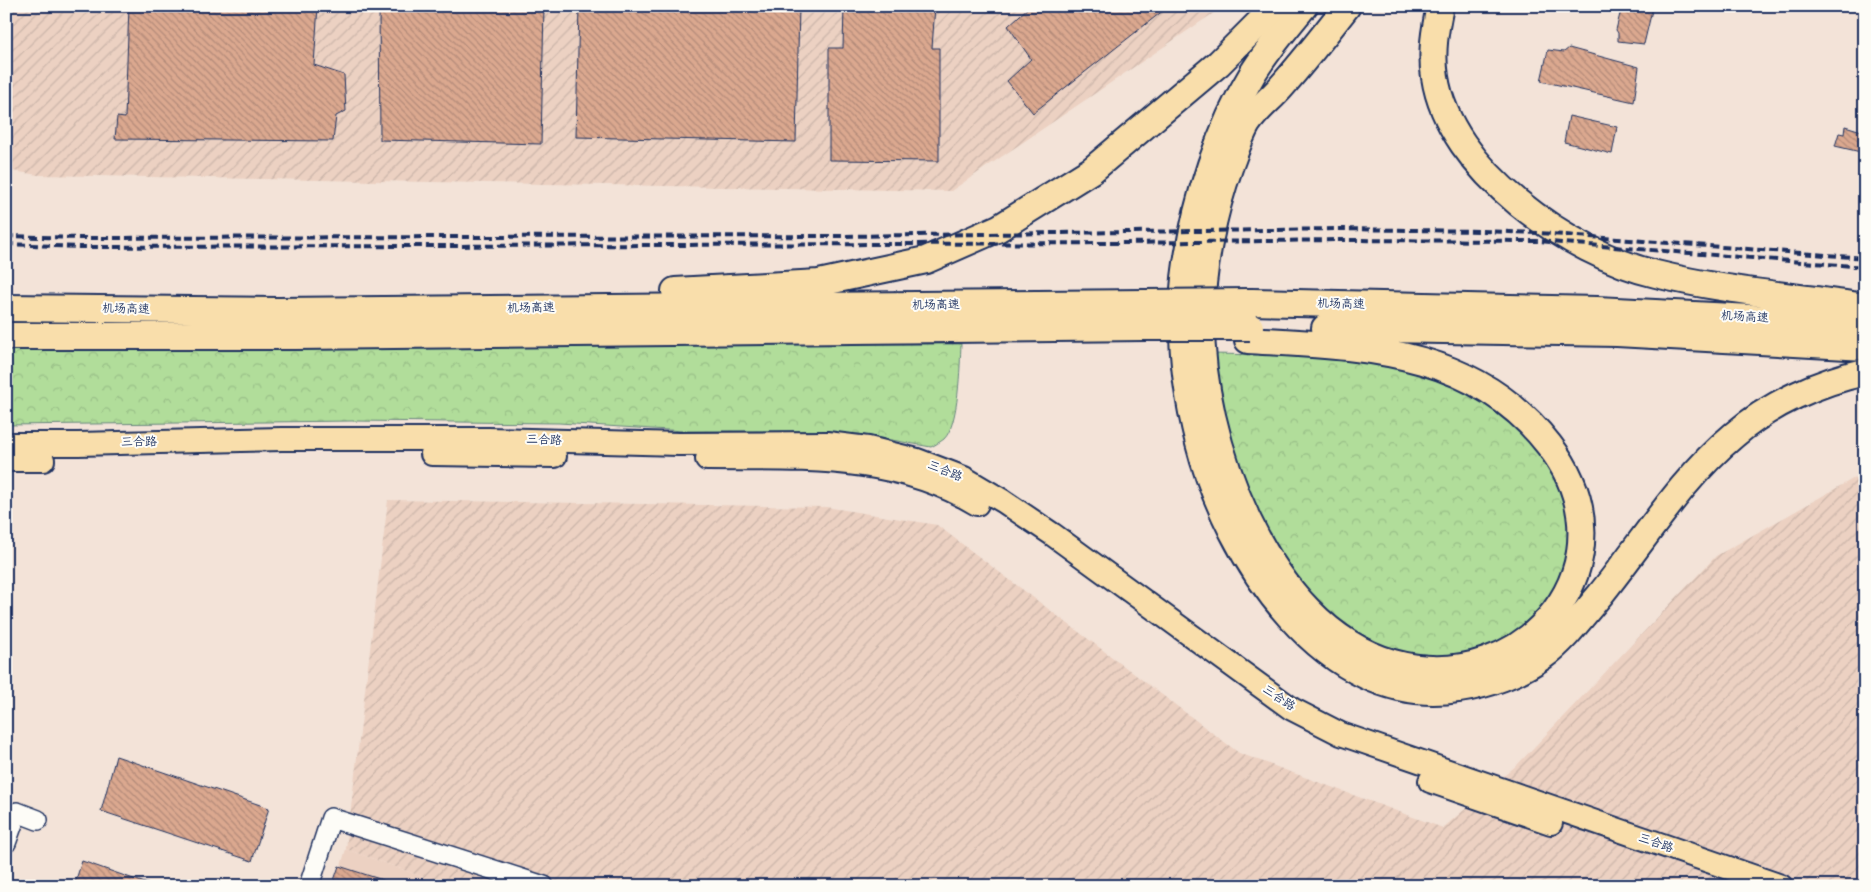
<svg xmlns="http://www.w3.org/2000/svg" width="1871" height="892" viewBox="0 0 1871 892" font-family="'Balsamiq Sans','LXGW WenKai TC',sans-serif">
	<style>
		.built { fill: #ecd1c2 }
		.industrial { fill: url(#industrial-furrows) }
		.forest { fill: url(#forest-crowns); stroke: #66867c }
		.building { fill: url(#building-back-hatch); stroke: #1b2f5e }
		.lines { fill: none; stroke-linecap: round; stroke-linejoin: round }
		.minor-casing { stroke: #1b2f5e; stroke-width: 22 }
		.major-casing { stroke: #1b2f5e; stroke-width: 26 }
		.highway-casing { stroke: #1b2f5e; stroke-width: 30 }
		.minor { stroke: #fdfcf7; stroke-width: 19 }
		.major { stroke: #f9deab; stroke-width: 22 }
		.highway { stroke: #f9deab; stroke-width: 26 }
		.rail { stroke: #1b2f5e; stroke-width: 4; stroke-dasharray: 8 4; stroke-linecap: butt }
		.highway-bridge-casing { stroke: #1b2f5e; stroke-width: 30; stroke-linecap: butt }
		.highway-bridge { stroke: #f9deab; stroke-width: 26 }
		.labels { text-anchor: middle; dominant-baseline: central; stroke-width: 4; stroke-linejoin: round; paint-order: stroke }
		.street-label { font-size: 12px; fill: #1b2f5e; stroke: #fdfcf7 }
	</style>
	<defs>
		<pattern id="industrial-furrows" width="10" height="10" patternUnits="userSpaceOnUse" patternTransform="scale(1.25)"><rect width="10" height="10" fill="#ecd1c2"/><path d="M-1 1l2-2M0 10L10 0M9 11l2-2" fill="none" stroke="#cab4a9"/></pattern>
		<pattern id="forest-crowns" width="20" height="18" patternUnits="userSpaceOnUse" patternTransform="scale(1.25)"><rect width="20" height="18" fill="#b1dd9a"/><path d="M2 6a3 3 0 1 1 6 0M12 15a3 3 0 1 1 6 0" fill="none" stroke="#98be87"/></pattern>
		<pattern id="building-back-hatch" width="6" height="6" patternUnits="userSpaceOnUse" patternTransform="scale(1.25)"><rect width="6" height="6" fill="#dba88f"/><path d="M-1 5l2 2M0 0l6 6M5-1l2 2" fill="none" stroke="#b18978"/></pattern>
	</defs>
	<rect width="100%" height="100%" fill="#f3e3d8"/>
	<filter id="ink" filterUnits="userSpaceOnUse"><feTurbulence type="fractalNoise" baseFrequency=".02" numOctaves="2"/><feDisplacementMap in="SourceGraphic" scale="10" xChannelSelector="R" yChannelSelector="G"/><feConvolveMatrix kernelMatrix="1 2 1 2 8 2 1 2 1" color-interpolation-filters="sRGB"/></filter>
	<g filter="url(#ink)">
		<path class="built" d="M346 849 448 886H335Z"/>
		<g class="industrial">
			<path d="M6 6H1224L951 191 38 175 6 170Z"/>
			<path d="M1865 472V886H448L346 849 388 500 826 507 937 525 1239 753 1443 828 1518 764 1716 556Z"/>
		</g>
		<g class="forest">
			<path d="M6 342 961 344C960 365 959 425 944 439 940 442 935 445 931 447L858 434 811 431H684L559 423 352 421 6 425Z"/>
			<path d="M1211 354 1272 355 1402 364 1452 382 1498 408 1530 437 1557 475 1571 516V560L1546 610 1490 652 1428 662 1360 642 1298 587 1241 486Z"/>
		</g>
		<g class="building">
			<path d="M129 6H318L314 65 344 75 346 111 336 116 333 141 115 139 117 117 125 118Z"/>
			<path d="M379 6H544L541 144 380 140Z"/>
			<path d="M579 6H799L796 142 576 137Z"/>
			<path d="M844 6H935L932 48H939V161L829 160V48H843Z"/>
			<path d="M1030 6H1169L1033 113 1007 81 1031 59 1008 26Z"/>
			<path d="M1622 6H1653L1644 44 1618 41V33L1616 30Z"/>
			<path d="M1569 48 1639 67 1634 102 1541 81 1548 50 1564 52Z"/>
			<path d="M1569 116 1617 127 1612 154 1564 142Z"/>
			<path d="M1845 126 1865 132V153L1835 146 1839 133 1844 134Z"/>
			<path d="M116 756 269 808 252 861 101 811Z"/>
			<path d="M82 861 148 884 147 886H74Z"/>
			<path d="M339 866 392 883V886H332Z"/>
		</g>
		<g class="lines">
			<g class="minor-casing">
				<g id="minor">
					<path d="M6 843 17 812 38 820"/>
					<path d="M309 886 331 818 544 886"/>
				</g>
			</g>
			<g class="major-casing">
				<g id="major">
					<path d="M6 444H78L282 439H488L679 444 827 443 868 448 917 460 964 478 1003 501 1052 534 1292 709 1341 734 1781 886"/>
					<path d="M432 454 555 456"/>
					<path d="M707 459C801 460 893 453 977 504"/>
					<path d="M6 460H43"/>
					<path d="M1430 781 1551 823"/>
				</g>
			</g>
			<g class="highway-casing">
				<g id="highway">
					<path d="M1304 6C1286 28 1268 49 1253 73 1219 129 1197 198 1187 263 1178 322 1184 384 1199 443 1227 554 1325 711 1459 689 1488 685 1519 673 1543 656 1565 640 1582 616 1600 595 1642 543 1682 478 1734 435 1770 404 1818 382 1865 372"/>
					<path d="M1440 6C1435 30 1431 52 1435 77 1449 170 1570 254 1656 274 1724 291 1795 296 1865 307"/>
					<path d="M675 291 819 283 926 260 999 228 1092 170 1219 63 1276 6"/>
					<path d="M1251 302 1597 310 1865 324"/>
					<path d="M6 308 278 311 1146 303"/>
					<path d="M1325 328 1617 333 1865 347"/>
					<path d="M6 336H296L1144 327"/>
					<path d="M1248 340C1361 347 1473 347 1549 445 1639 560 1527 700 1393 663 1265 627 1199 436 1201 317 1202 267 1213 212 1230 165 1235 152 1240 136 1247 124 1256 110 1271 99 1282 86 1305 60 1326 33 1347 6"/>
				</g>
			</g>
			<use href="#minor" class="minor"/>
			<use href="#major" class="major"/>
			<use href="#highway" class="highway"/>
			<g class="rail">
				<path d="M6 236 79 238 845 236 1340 229 1481 231 1539 233 1865 258"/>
				<path d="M6 244 80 247 434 246 1121 243 1340 240 1538 241 1865 267"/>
			</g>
			<g class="highway-bridge-casing">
				<g id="highway-bridge">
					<path d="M1146 303 1251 302"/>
					<path d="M1144 327H1250"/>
				</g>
			</g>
			<use href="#highway-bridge" class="highway-bridge"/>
		</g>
	</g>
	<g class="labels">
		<g class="street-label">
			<text transform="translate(1341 304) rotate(1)">机场高速</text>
			<text transform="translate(936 305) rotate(-1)">机场高速</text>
			<text transform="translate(531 308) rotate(-1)">机场高速</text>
			<text transform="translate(126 309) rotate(1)">机场高速</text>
			<text transform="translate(1745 317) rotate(3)">机场高速</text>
			<text transform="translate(544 440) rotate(2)">三合路</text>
			<text transform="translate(139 442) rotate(-1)">三合路</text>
			<text transform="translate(945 471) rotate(22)">三合路</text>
			<text transform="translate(1279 698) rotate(34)">三合路</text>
			<text transform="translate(1656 843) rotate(19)">三合路</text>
		</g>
	</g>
	<rect width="1871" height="892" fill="none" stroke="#fdfcf7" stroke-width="25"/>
	<rect x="12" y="12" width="1846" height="867" fill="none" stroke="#1b2f5e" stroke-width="2" filter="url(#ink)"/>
</svg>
